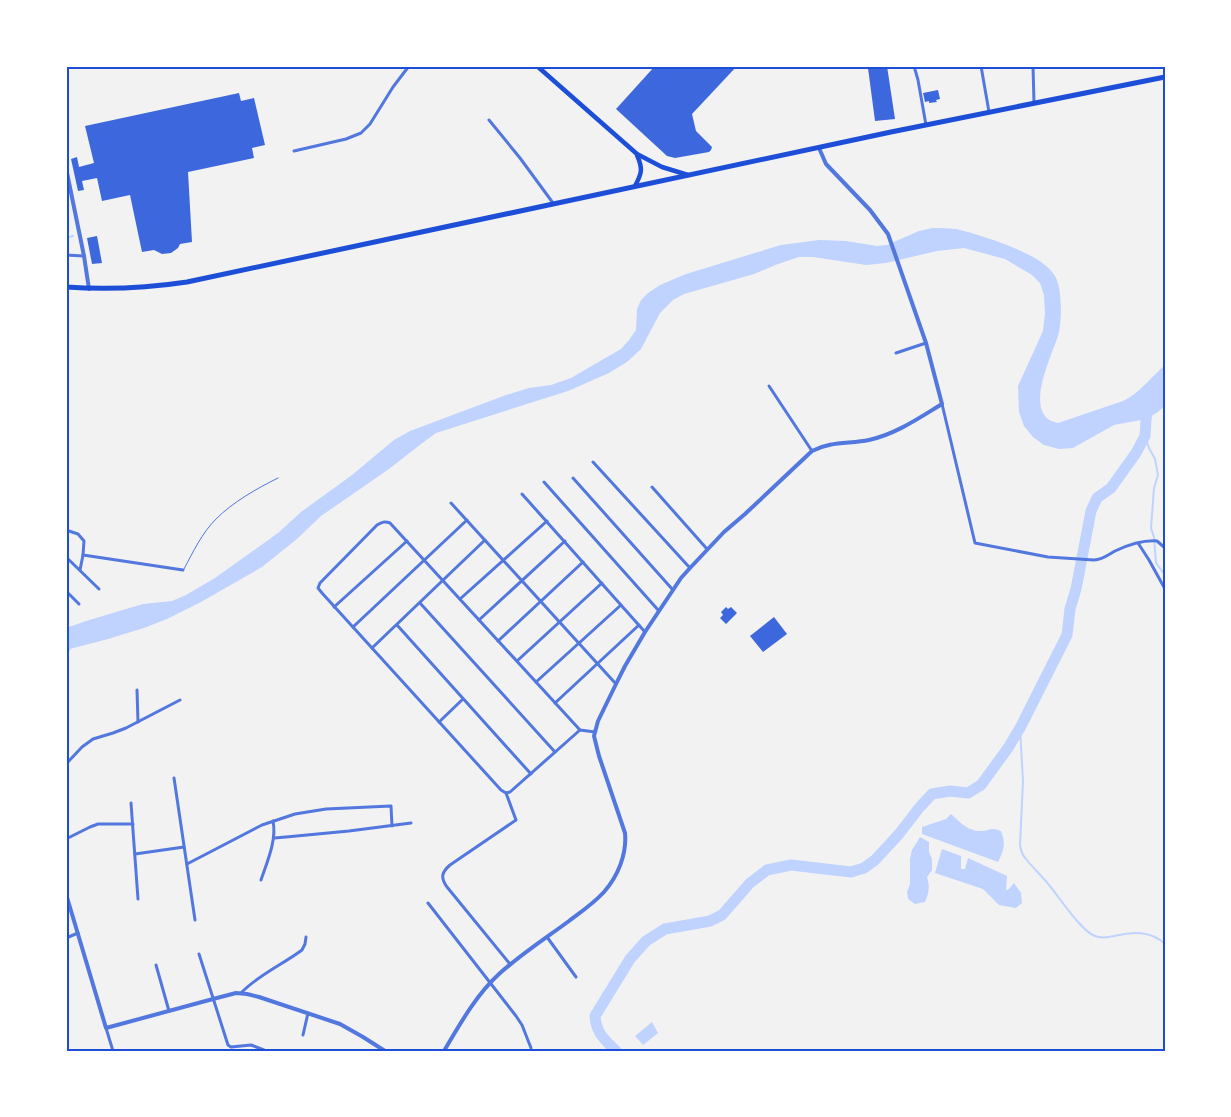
<svg xmlns="http://www.w3.org/2000/svg" width="1231" height="1117" viewBox="0 0 1231 1117" font-family="'Varela Round',sans-serif">
	<style>
		.water { fill: #bfd3fe }
		.lines { fill: none; stroke-linecap: round; stroke-linejoin: round }
		.stream { stroke: #bfd3fe; stroke-width: 2 }
		.river { stroke: #bfd3fe; stroke-width: 11 }
		.building { fill: #3d67dc }
		.service { stroke: #5277de; stroke-width: 1 }
		.minor { stroke: #5277de; stroke-width: 3 }
		.tertiary { stroke: #5277de; stroke-width: 4 }
		.secondary { stroke: #1d4ed8; stroke-width: 4.5 }
		.trunk { stroke: #1d4ed8; stroke-width: 5 }
		.neatline { fill: none; stroke: #1d4ed8; stroke-width: 2 }
	</style>
	<rect width="100%" height="100%" fill="#f2f2f2"/>
	<g class="water">
		<path d="M933 228C940 228 948 228 956 229 973 233 991 239 1007 245 1022 251 1046 261 1055 276 1062 287 1062 319 1059 332 1054 352 1027 402 1048 419 1050 421 1055 422 1058 423L1123 401C1140 393 1151 377 1165 365V406L1158 412 1146 419 1114 425 1073 448 1059 449 1044 445 1033 437 1024 426 1019 412 1018 386 1043 331 1045 313 1044 295 1040 283 1032 275 1005 259 964 248 937 251 886 263 866 265 813 257H799L778 264 754 274 684 294 673 300 660 313 641 349 627 362 609 373 568 391 436 433 421 444 389 469 321 516 297 539 262 567 201 602 167 619 144 628 108 639 66 650V628L86 621 143 604 172 601 186 595 215 578 278 533 301 512 352 475 394 440 410 431 506 395 529 388 551 385 571 378 595 364 621 349 629 340 636 330 637 309 641 300 648 293 660 285 686 274 781 245 819 240 846 241 877 246 887 245 919 231Z"/>
		<path d="M951 814C961 823 969 832 982 831 992 830 990 827 1001 831 1006 844 1004 850 998 862L922 834V827L946 819Z"/>
		<path d="M920 837 929 842V852L932 859V870L927 877C930 886 929 893 925 902L915 904 908 899 907 892 910 884V859L912 850Z"/>
		<path d="M942 849 961 856V869H965L968 858 1007 876 1006 890 1009 889 1014 883 1021 893 1022 903 1016 908 999 905 983 889 935 873Z"/>
		<path d="M652 1022 658 1033 643 1045 635 1036Z"/>
	</g>
	<g class="lines">
		<g class="stream">
			<path d="M66 238 73 236"/>
			<path d="M1145 436 1149 448 1155 459 1158 475 1154 488 1151 528 1154 537 1156 563 1165 575"/>
			<path d="M66 654 71 647"/>
			<path d="M1020 728 1023 781 1020 845C1021 851 1022 855 1026 859 1033 868 1042 876 1049 885 1059 897 1082 932 1095 936 1102 939 1108 937 1114 936 1133 932 1150 930 1165 944"/>
		</g>
		<path class="river" d="M616 1051C605 1040 596 1033 595 1016L630 959 646 941 665 929 710 921 722 915 750 883 767 870 791 865 851 872 864 868 875 860 899 834 919 808 932 794 950 791 968 793 981 785 1008 748 1020 728 1067 635 1070 609 1076 589 1091 511 1097 498 1111 488 1136 453 1145 436 1146 419 1149 404"/>
	</g>
	<g class="building">
		<path d="M655 66H737L692 114 696 131 712 147 711 150 709 152 675 158 667 156 616 109Z"/>
		<path d="M879 66H887L895 119 875 121 868 68Z"/>
		<path d="M938 90 940 99 936 100 937 102 929 103V101L925 102 923 93Z"/>
		<path d="M239 93 241 101 254 98 265 145 252 148 254 158 188 172 192 242 180 244 178 248 171 253 162 254 154 250 142 252 130 195 102 201 97 178 82 181 84 190 78 191 71 159 77 157 79 167 94 163 85 126Z"/>
		<path d="M97 236 102 263 92 264 87 238Z"/>
		<path d="M726 607 728 609 731 607 737 613 726 624 720 618 723 615 721 612Z"/>
		<path d="M774 617 787 634 763 652 750 636Z"/>
	</g>
	<g class="lines">
		<path class="service" d="M184 569C193 552 202 533 216 519 233 502 256 489 278 478"/>
		<g class="minor">
			<path d="M914 66 918 80 926 125"/>
			<path d="M981 66 989 112"/>
			<path d="M1033 66 1034 103"/>
			<path d="M489 120 520 158 553 203"/>
			<path d="M294 151 346 139 361 133 370 124 393 87 409 66"/>
			<path d="M66 255 84 256"/>
			<path d="M66 345 67 352H66"/>
			<path d="M896 353 926 343"/>
			<path d="M769 386 812 451"/>
			<path d="M942 404 975 543 1048 557 1094 560C1102 560 1108 555 1115 551 1128 545 1143 540 1157 541L1165 548"/>
			<path d="M593 462 690 568"/>
			<path d="M573 478 673 590"/>
			<path d="M544 482 659 611"/>
			<path d="M652 487 707 549"/>
			<path d="M522 494 645 632"/>
			<path d="M451 503 616 684"/>
			<path d="M66 530 78 534 84 541 83 555 80 570"/>
			<path d="M1138 543 1149 560 1165 589"/>
			<path d="M83 555 183 570"/>
			<path d="M66 557 99 589"/>
			<path d="M66 591 79 604"/>
			<path d="M460 599 547 521"/>
			<path d="M420 603 555 752"/>
			<path d="M334 607 407 541"/>
			<path d="M479 620 565 541"/>
			<path d="M397 625 531 774"/>
			<path d="M353 627 467 520"/>
			<path d="M498 641 583 562"/>
			<path d="M372 648 485 540"/>
			<path d="M517 661 602 583"/>
			<path d="M536 682 621 605"/>
			<path d="M137 690 138 722"/>
			<path d="M555 703 639 625"/>
			<path d="M439 722 463 699"/>
			<path d="M66 764 82 747 93 739 113 733 126 728 180 700"/>
			<path d="M174 778 195 920"/>
			<path d="M506 793 510 792 580 730"/>
			<path d="M131 803 138 899"/>
			<path d="M274 838 286 837 349 831 411 823"/>
			<path d="M66 839 90 827 98 824H133"/>
			<path d="M135 854 184 847"/>
			<path d="M187 864 262 825 295 814 326 809 391 806 392 826"/>
			<path d="M261 880C267 862 277 840 273 821"/>
			<path d="M428 903 516 1016 522 1025 531 1048"/>
			<path d="M547 937 576 977"/>
			<path d="M66 938 78 933"/>
			<path d="M199 954 228 1045 231 1047 251 1045 264 1050"/>
			<path d="M510 964 447 887C440 877 442 872 450 865L516 820 506 793 501 790 322 593 318 588 320 583 377 525C382 522 385 521 390 523L580 730 595 732"/>
			<path d="M156 965 169 1011"/>
			<path d="M241 993C258 975 282 965 302 950L305 944 306 937"/>
			<path d="M106 1028 113 1051"/>
			<path d="M303 1035 308 1013"/>
		</g>
		<g class="tertiary">
			<path d="M66 168 84 256 89 289"/>
			<path d="M66 894 106 1028 213 999 236 993 247 994 259 997 340 1024 363 1037 385 1051"/>
			<path d="M444 1051C460 1024 476 995 499 974 520 955 546 938 569 921 581 912 594 903 604 892 618 876 627 854 625 833L599 756 594 736 598 721 616 684 625 666 645 632 681 578 690 568 724 532 745 514 812 451C830 441 850 444 869 440 896 434 919 418 942 404L926 343 888 234 870 210 826 164 819 148"/>
		</g>
		<g class="secondary">
			<path d="M537 66 637 154 662 167 688 175"/>
			<path d="M635 186C642 173 643 169 637 155"/>
		</g>
		<path class="trunk" d="M66 287C107 290 147 288 187 282L891 132 1165 77"/>
	</g>
	<rect width="1231" height="1117" fill="none" stroke="#ffffff" stroke-width="135"/>
	<rect x="68" y="68" width="1096" height="982" class="neatline"/>
</svg>
